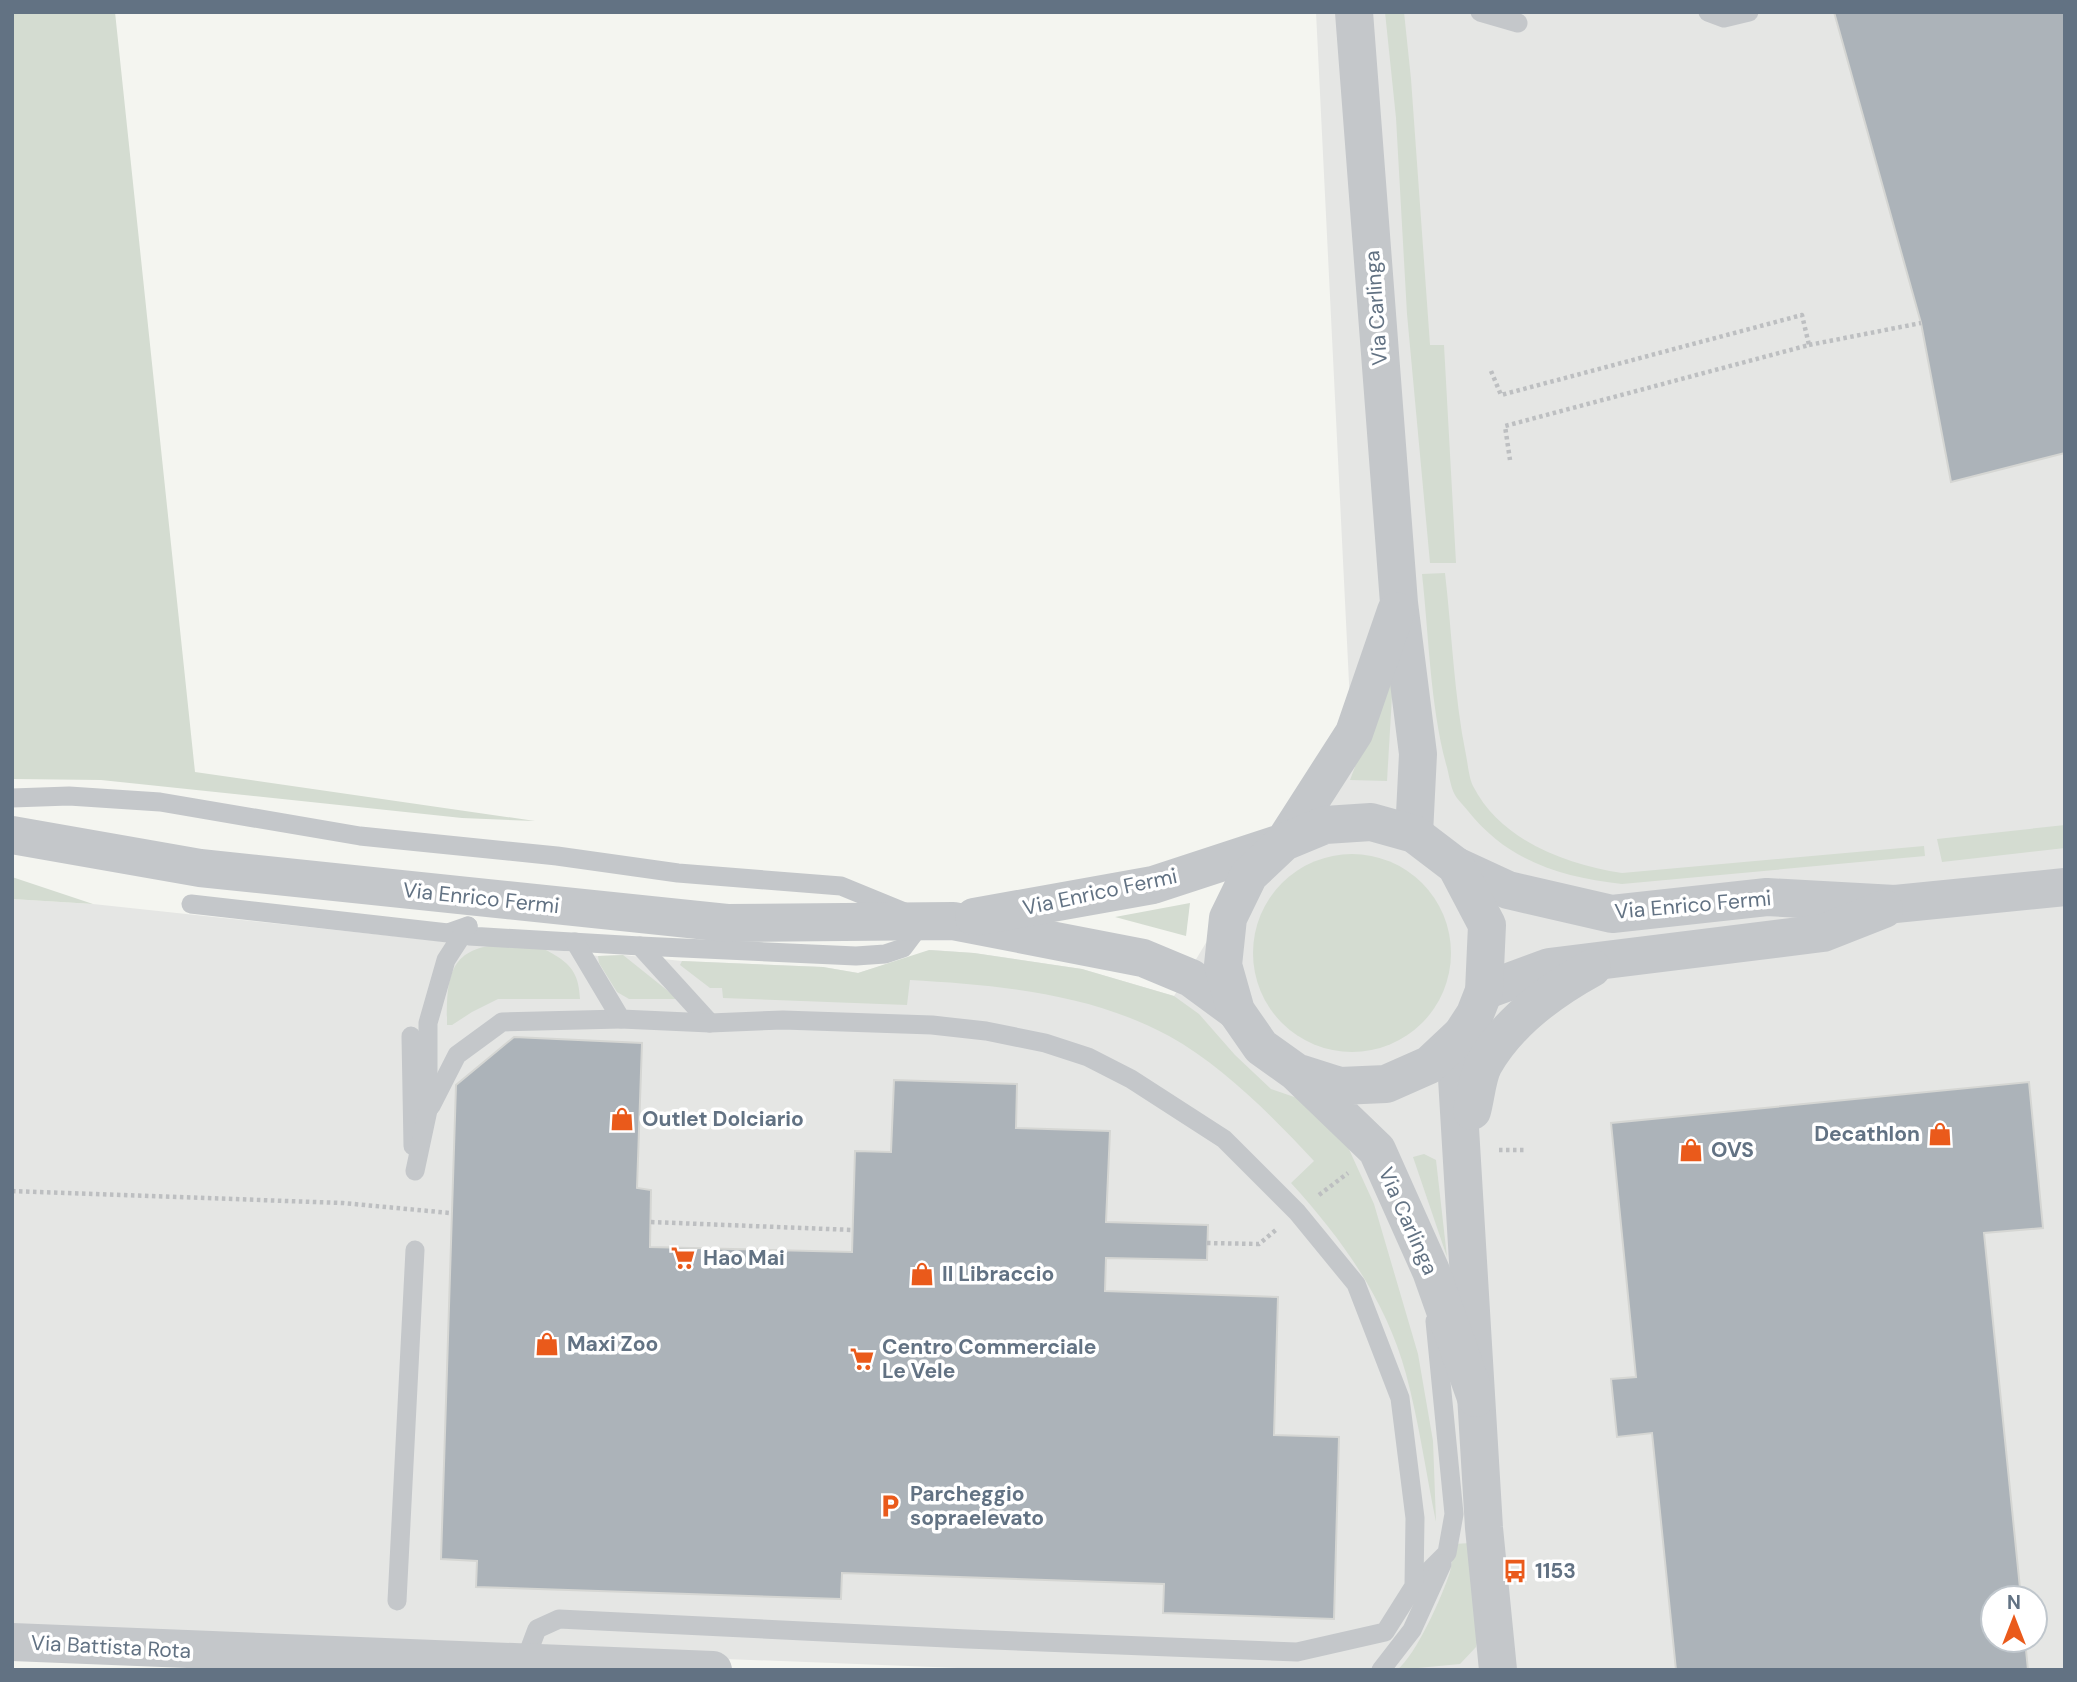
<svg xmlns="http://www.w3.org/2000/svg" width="2077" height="1682" viewBox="0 0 2077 1682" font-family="'DM Sans',sans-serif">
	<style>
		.built { fill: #e5e6e4; fill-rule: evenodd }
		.green { fill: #d4dcd1 }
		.building { fill: #acb3b9; stroke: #d5d6d3; stroke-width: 2 }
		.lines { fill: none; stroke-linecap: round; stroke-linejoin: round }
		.path { stroke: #bdbfc1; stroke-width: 4.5; stroke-dasharray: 3.5 3.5; stroke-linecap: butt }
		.service { stroke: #c4c7ca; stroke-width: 19 }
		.minor { stroke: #c4c7ca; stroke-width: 38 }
		.tertiary { stroke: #c4c7ca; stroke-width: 38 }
		.labels { text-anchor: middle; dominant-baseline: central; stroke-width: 7; stroke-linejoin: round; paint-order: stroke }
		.street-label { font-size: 21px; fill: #627283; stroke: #fff }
		.poi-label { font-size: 21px; font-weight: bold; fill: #627283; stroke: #fff; text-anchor: start }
	</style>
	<rect width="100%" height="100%" fill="#f4f5f0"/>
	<path class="built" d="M1316 12H2065V1670H1009L12 1631V899L93 904 486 946 536 947 598 956 623 955 682 961 823 967 858 973 932 950 974 953 1082 969 1174 996 1350 703ZM1993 1598H2035V1640H1993Z"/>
	<g class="green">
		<path d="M12 12H115L195 772 535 821 462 818 101 780 12 779Z"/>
		<path d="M1385 12H1404L1411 79 1430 345H1444L1456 563H1430L1407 314 1396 118Z"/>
		<path d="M1445 573C1452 633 1454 696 1466 755 1468 765 1469 778 1473 786 1501 841 1566 864 1622 873L1924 846 1925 856 1622 884C1560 877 1508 861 1468 811 1464 806 1458 800 1455 795 1450 786 1449 773 1446 764 1430 703 1429 637 1422 574Z"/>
		<path d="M1394 662 1387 781 1350 780Z"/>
		<path d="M2065 825V848L1942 862 1937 839Z"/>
		<circle cx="1352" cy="953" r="99"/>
		<path d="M12 877 93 904 12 899Z"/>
		<path d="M1190 903 1186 936 1115 917Z"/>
		<path d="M499 945C514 950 529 945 543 949 548 950 554 955 558 957 575 968 579 980 580 999H498L472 1012 452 1025H447C447 983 446 948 499 945Z"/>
		<path d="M929 950 974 953 1082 969 1174 996 1199 1014 1235 1055 1271 1089 1303 1100 1342 1134 1374 1204 1418 1354 1433 1441 1436 1522C1426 1473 1419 1422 1406 1374 1386 1300 1342 1239 1291 1183L1314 1161C1272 1116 1223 1066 1169 1036 1090 993 997 985 910 980L907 1005 723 998 722 988H710L680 965 682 961 823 967 858 973Z"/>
		<path d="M623 955 678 999H629L617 992 599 963 598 956Z"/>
		<path d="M1424 1154 1436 1160 1447 1257 1413 1157Z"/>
		<path d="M1470 1543 1479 1633 1476 1647 1460 1664 1397 1670C1416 1655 1442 1597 1450 1572 1452 1563 1453 1553 1454 1544Z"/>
	</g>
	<g class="building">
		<path d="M1834 12H2065V453L1951 482 1921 323Z"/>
		<path d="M514 1037 642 1043 637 1188 651 1190 650 1247 852 1252 855 1151 891 1152 894 1080 1017 1084 1016 1128 1110 1131 1106 1222 1208 1225 1207 1260 1106 1258 1105 1291 1278 1297 1274 1435 1339 1437 1334 1619 1163 1613 1164 1584 842 1573 841 1599 476 1587 477 1561 441 1559 456 1085Z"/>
		<path d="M2029 1082 2043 1228 1984 1233 2021 1598H1993V1640H2025L2028 1670H1676L1652 1433 1617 1437 1611 1379 1636 1377 1611 1123Z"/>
	</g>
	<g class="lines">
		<g class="path">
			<path d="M1809 345 1921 323"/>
			<path d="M1491 371 1501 395 1802 315 1809 345 1505 426 1510 460"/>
			<path d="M1499 1150H1526"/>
			<path d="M12 1191 343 1203 450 1213"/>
			<path d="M1319 1195 1348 1173"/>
			<path d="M651 1222 853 1230"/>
			<path d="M1207 1243 1259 1244 1277 1229"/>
		</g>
		<g class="service">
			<path d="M1480 12 1518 23"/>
			<path d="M1708 12 1724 18 1749 12"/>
			<path d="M12 798 69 796 160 802 360 836 557 856 678 873 841 886 924 920 903 948 885 954 856 956 640 946 469 936 468 926 448 933 191 904"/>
			<path d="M640 946 710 1023"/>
			<path d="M411 1036 413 1146"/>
			<path d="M431 1106 457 1055 502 1022 621 1019"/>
			<path d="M415 1171 428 1110V1023L446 960 468 926"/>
			<path d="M1414 1586 1447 1553 1454 1514 1435 1321"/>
			<path d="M397 1601 415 1250"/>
			<path d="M525 1661 537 1629 559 1619 967 1639 1297 1652 1385 1632 1414 1586 1415 1518 1400 1398 1356 1284 1297 1212 1224 1139 1131 1079 1088 1057 1045 1043 986 1031 932 1025 783 1020 710 1023 621 1019 575 942"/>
			<path d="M1381 1670 1412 1630 1442 1564"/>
		</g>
		<g class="minor">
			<path d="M1354 12 1399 603 1418 754 1414 834"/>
			<path d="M1284 842 1354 733 1396 611"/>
			<path d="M12 1642C246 1653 480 1659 713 1670"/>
		</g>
		<g class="tertiary">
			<path d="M12 835 200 868 727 923 953 921 1143 958 1191 978 1236 1011"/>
			<path d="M1456 866 1508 890 1612 914 1767 897 1895 904 2065 887"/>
			<path d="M974 917 1153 885 1275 845"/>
			<path d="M1484 991 1549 967 1823 933 1884 909"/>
			<path d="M1462 1034 1457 1078 1484 1528 1498 1670"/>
			<path d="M1296 1072 1340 1086 1386 1084 1429 1065 1462 1034 1475 1014 1484 991 1487 925 1456 866 1414 834 1371 822 1325 825 1284 842 1249 875 1228 918 1223 965 1236 1011 1261 1047 1296 1072 1377 1150 1431 1271 1476 1398"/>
			<path d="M1472 1111C1476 1097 1477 1077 1484 1064 1508 1022 1550 991 1592 968"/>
		</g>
	</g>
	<defs>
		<g id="shop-bare" transform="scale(1.89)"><path d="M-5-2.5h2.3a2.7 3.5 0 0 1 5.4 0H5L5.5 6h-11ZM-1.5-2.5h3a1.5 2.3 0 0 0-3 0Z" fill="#ea5a1b" stroke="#fff" stroke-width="2.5" paint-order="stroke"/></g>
		<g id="supermarket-bare" transform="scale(1.89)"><path d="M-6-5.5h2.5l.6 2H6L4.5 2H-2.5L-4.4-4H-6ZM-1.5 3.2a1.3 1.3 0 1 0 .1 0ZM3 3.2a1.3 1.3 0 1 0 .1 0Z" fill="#ea5a1b" stroke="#fff" stroke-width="2.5" paint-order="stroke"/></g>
		<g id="parking-bare" transform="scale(1.89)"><path d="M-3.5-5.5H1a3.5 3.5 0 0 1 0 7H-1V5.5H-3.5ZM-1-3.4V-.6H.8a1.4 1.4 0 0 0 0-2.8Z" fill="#ea5a1b" stroke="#fff" stroke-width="2.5" paint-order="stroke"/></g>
		<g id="bus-bare" transform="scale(1.89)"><path d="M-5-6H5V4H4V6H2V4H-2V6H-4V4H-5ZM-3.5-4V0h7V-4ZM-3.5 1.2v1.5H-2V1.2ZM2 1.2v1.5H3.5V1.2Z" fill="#ea5a1b" stroke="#fff" stroke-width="2.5" paint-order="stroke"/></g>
	</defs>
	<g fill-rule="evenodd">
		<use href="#shop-bare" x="622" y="1119"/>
		<use href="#shop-bare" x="1940" y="1134"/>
		<use href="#shop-bare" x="1691" y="1150"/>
		<use href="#supermarket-bare" x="683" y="1258"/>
		<use href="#shop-bare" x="922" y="1274"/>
		<use href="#shop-bare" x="547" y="1344"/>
		<use href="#supermarket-bare" x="862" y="1359"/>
		<use href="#parking-bare" x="890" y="1506"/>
		<use href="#bus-bare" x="1515" y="1571"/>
	</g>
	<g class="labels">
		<g class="street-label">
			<text transform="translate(1376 308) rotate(-94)">Via Carlinga</text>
			<text transform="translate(1100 892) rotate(-12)">Via Enrico Fermi</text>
			<text transform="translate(481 898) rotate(6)">Via Enrico Fermi</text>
			<text transform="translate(1693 905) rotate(-5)">Via Enrico Fermi</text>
			<text transform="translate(1408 1221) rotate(66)">Via Carlinga</text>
			<text transform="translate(111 1647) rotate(3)">Via Battista Rota</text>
		</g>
		<g class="poi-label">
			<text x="642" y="1119">Outlet Dolciario</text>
			<text x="1920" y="1134" text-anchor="end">Decathlon</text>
			<text x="1711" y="1150">OVS</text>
			<text x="703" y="1258">Hao Mai</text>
			<text x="942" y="1274">Il Libraccio</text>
			<text x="567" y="1344">Maxi Zoo</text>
			<text x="882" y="1347">Centro Commerciale<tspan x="882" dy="24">Le Vele</tspan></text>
			<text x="910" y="1494">Parcheggio<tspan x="910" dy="24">sopraelevato</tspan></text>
			<text x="1535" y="1571">1153</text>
		</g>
	</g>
	<rect width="2077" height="1682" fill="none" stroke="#627283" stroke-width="28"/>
	<g transform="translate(2014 1619)"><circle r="33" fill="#ffffff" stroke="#c0c7cd" stroke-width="2"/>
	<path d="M0-5L12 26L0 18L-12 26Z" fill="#ea5a1b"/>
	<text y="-10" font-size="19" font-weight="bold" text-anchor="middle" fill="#627283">N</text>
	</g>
</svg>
